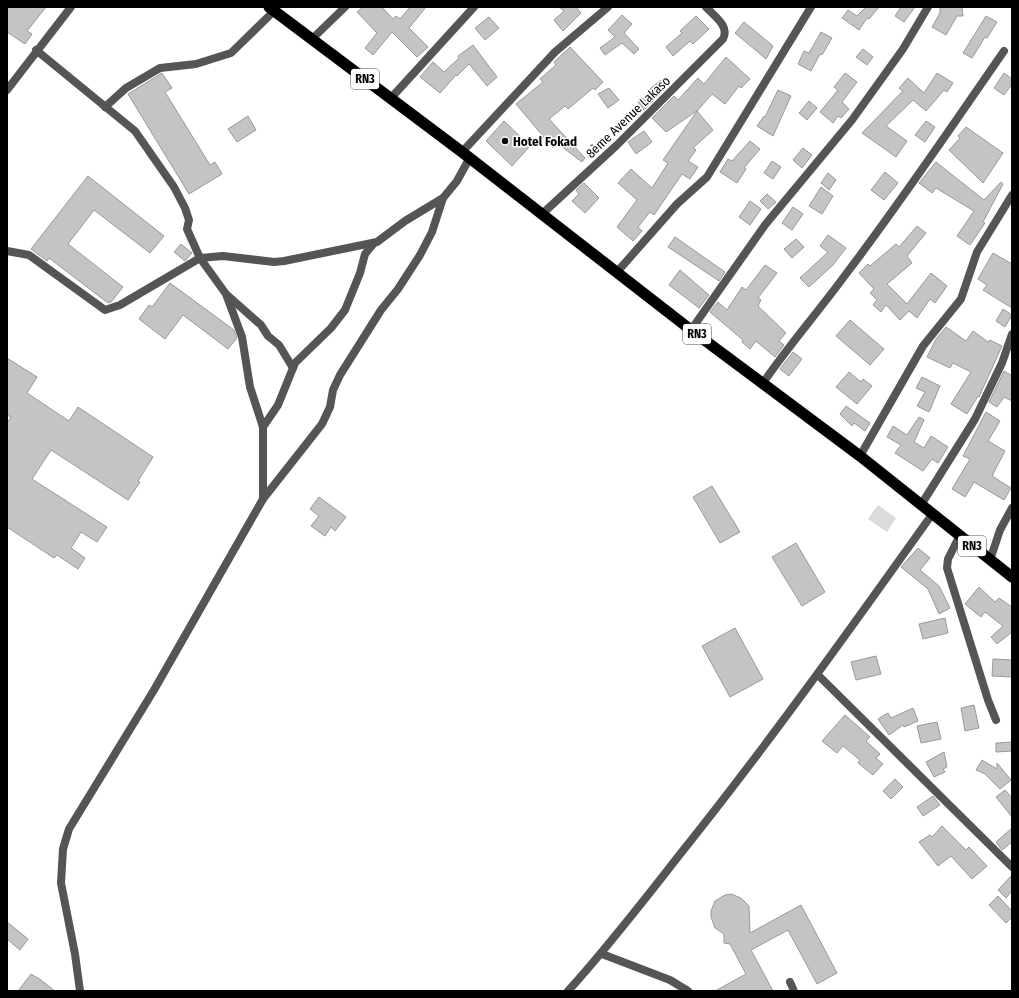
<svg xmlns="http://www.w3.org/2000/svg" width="1019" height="998" viewBox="0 0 1019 998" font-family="'Fira Sans Condensed',sans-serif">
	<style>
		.green { fill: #dcdcdc }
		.building { fill: #c4c4c4; stroke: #999 }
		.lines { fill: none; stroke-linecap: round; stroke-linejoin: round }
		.trunk-casing { stroke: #dbdbdb; stroke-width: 12 }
		.minor { stroke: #555; stroke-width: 8 }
		.trunk { stroke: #000; stroke-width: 11 }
		.poi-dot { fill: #000; stroke: #fff; stroke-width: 1.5 }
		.labels { text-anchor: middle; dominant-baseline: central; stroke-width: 3; stroke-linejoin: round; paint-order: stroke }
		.shield { fill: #fff; stroke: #4c4c4c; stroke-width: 1 }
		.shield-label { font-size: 12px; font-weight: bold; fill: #000 }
		.street-label { font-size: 13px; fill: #000; stroke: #fff }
		.poi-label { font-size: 13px; font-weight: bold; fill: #000; stroke: #fff; text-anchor: start }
	</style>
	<rect width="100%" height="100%" fill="#fff"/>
	<path class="green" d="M878 505 896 518 887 532 868 519Z"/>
	<g class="building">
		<path d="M7 7H46L27 31 32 34 25 44 7 32Z"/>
		<path d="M363 7H382L393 19 396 16 400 19 410 7H426L409 28 428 47 417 57 392 32 373 55 365 48 377 33 357 12Z"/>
		<path d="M559 7H576L581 13 563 31 554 20 564 11Z"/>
		<path d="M866 7H879L869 19 867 18 859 30 842 18 848 10 857 16Z"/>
		<path d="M901 7H915L904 22 895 16Z"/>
		<path d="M940 7H962L963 16H957L946 35 932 27 940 13Z"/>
		<path d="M622 15 632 24 624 33 639 49 634 54 622 43 605 55 600 48 615 37 608 30Z"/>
		<path d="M696 16 709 29 693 44 690 41 673 56 666 47 682 33 680 31Z"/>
		<path d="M986 16 997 22 987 38 985 37 972 58 963 53Z"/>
		<path d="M489 17 499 28 485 40 475 28Z"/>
		<path d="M744 22 773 46 766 59 735 33Z"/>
		<path d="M821 32 832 38 822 55 820 54 811 71 798 64 804 51 809 53Z"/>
		<path d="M473 45 497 77 487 86 469 64 457 76 456 75 440 93 420 77 433 62 444 72 459 58 458 56Z"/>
		<path d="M570 47 603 82 595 90 593 88 568 109 565 106 549 119 585 158 582 162 557 143 553 148 516 104 543 82 540 79 556 65 554 62Z"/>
		<path d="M863 49 873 57 867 65 856 57Z"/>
		<path d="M726 57 750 79 741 88 739 86 725 104 712 94 698 110 666 132 652 118 674 96 678 100 698 78 704 84Z"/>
		<path d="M162 73 172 88 165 92 210 165 215 162 222 174 189 194 128 94Z"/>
		<path d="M845 73 857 82 842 102 849 109 841 118 838 116 833 123 820 112 838 90 834 87Z"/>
		<path d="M937 73 953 83 947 92 944 90 926 111 913 100 886 126 907 141 896 157 862 133 903 91 899 88 908 78 924 93Z"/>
		<path d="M1004 73 1012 79V84L1004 95 994 88Z"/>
		<path d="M661 80 666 88 644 110 638 102 652 91 650 89Z"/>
		<path d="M609 88 619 100 608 108 598 94Z"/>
		<path d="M778 90 791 96 773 136 757 126 764 116 765 117Z"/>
		<path d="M809 101 817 108 807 120 799 113Z"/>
		<path d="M697 111 713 130 693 148 696 150 688 161 698 167 690 179 682 174 654 215 650 212 638 227 642 231 633 241 617 227 637 200 618 183 631 169 652 188 668 163 663 160Z"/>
		<path d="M248 116 256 130 237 142 228 129Z"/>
		<path d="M504 121 530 146 512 166 486 141Z"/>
		<path d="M926 121 935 127 925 142 915 135Z"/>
		<path d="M966 127 1003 153 983 183 949 150 960 138 958 136Z"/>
		<path d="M644 131 652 142 636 154 628 142Z"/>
		<path d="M750 141 760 149 744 168 746 169 737 183 720 172 728 159 732 161Z"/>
		<path d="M803 148 812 155 802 168 793 160Z"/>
		<path d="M772 161 781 167 773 179 764 173Z"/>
		<path d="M936 162 984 200 1001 182 1003 184 983 222 985 223 970 245 957 236 974 211 936 188 932 193 919 183Z"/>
		<path d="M885 172 898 183 884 200 871 190Z"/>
		<path d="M828 173 836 180 829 190 821 183Z"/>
		<path d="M88 176 164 236 150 253 94 210 68 244 123 287 111 302 108 303 49 258 47 261 31 249Z"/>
		<path d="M584 183 599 198 585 213 572 201 579 194 576 190Z"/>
		<path d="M821 187 833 196 822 214 809 206Z"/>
		<path d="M767 194 776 202 768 209 760 201Z"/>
		<path d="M750 201 761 209 750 225 739 217Z"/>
		<path d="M793 207 803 214 792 230 782 223Z"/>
		<path d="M917 226 926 233 907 256 912 263 887 284 907 304 931 273 947 286 935 303 930 299 917 318 909 311 900 320 886 305 881 312 873 305 877 300 870 293 874 289 859 273 868 264 870 266 896 244 899 247Z"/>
		<path d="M828 235 846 248 833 265 809 287 800 278 828 252 820 246Z"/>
		<path d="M675 237 725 272 719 281 668 247Z"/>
		<path d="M796 239 804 247 792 258 784 249Z"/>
		<path d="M181 244 192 253 185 261 174 252Z"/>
		<path d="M993 253 1012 264V308L983 290 987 285 978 279Z"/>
		<path d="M765 265 777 273 758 298 761 300 758 306 786 333 779 341 784 345 775 357 756 341 750 349 742 342 743 340 710 312 718 302 727 310 742 287 746 290Z"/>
		<path d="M680 270 709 295 699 308 669 285Z"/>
		<path d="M170 283 234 330 237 338 228 349 183 315 165 339 139 319 149 305 152 307Z"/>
		<path d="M1003 309 1012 315 1005 327 996 321Z"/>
		<path d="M850 320 884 349 870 365 836 336Z"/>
		<path d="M946 327 966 341 973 331 988 342 990 340 1002 346 979 397 978 396 967 414 951 404 971 372 953 363 950 368 927 357 936 339Z"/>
		<path d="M793 352 802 359 789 376 780 369Z"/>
		<path d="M7 358 37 377 27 393 69 421 78 407 153 457 138 481 140 482 128 500 51 450 32 479 107 527 97 542 81 532 71 548 85 558 78 569 57 555 54 558 7 527V423L11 417 7 415Z"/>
		<path d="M1004 371 1012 376V401L1004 397 997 407 989 402Z"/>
		<path d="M849 372 861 382 863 379 872 386 857 404 836 387Z"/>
		<path d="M922 377 940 386 929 412 917 406 925 392 916 388Z"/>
		<path d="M846 406 870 423 865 431 854 423 852 426 840 414Z"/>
		<path d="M986 412 1000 421 988 441 1005 451 992 476 1011 488 1004 500 974 482 965 497 952 489 970 459 963 456Z"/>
		<path d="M919 417 924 420 914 442 924 448 931 436 948 447 938 463 932 459 923 471 895 453 901 445 887 437 893 426 907 435Z"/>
		<path d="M712 486 740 532 720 543 693 497Z"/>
		<path d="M319 497 346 517 335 531 331 527 325 536 311 526 319 516 310 509Z"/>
		<path d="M796 543 825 592 802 606 772 557Z"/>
		<path d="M918 548 930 558 920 570 939 586 950 608 939 614 928 589 901 567Z"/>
		<path d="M979 587 995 602 999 598 1012 607V632L997 644 991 637 1003 626 985 612 981 617 965 604Z"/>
		<path d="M945 618 948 633 923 639 919 624Z"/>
		<path d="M735 628 763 679 730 697 702 646Z"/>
		<path d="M876 656 881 674 856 680 851 662Z"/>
		<path d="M993 659 1012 660V677L992 676Z"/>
		<path d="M974 705 979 728 965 731 961 708Z"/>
		<path d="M913 708 918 721 904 727 903 725 889 735 878 719 888 713 891 718Z"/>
		<path d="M845 715 870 737 866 741 880 754 876 758 883 764 873 775 858 763 860 760 843 746 837 753 822 741Z"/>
		<path d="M937 722 941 739 921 743 917 726Z"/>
		<path d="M1012 742V751L996 752V743Z"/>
		<path d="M944 752 947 767 943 769 945 772 934 777 926 762Z"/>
		<path d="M982 760 997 769V763L1011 780 1000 789 985 774 976 770Z"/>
		<path d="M895 779 903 787 891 799 883 791Z"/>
		<path d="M1005 790 1012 798V817L996 797Z"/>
		<path d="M933 796 940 805 923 816 917 807Z"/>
		<path d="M942 826 966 850 969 847 987 866 972 879 951 856 938 866 919 842 930 835 932 837Z"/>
		<path d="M1012 828V842L1002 850 996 842Z"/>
		<path d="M1012 875V891L1006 898 998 890Z"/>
		<path d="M731 894 741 898 749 906 750 933 801 905 837 973 817 984 788 930 751 950 773 991H715L746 974 730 944 724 943V934L715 928 711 917V911L715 901 725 895Z"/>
		<path d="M998 896 1012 911V917L1006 923 989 905Z"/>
		<path d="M7 922 28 939 20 950 7 939Z"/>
		<path d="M31 974 41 980 55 991H18Z"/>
	</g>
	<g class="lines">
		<g class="trunk-casing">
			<path id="trunk" d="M269 7 462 152 691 330 860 456 1012 577"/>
		</g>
		<g class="minor">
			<path d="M312 39 345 7"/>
			<path d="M36 50 135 131 174 187 185 208 189 220 187 229 200 258 226 294 242 337 250 387 263 427V499"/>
			<path d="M7 90 71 7"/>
			<path d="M391 98 474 7"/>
			<path d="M105 107 126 88 160 68 196 64 231 53 274 11"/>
			<path d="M462 152 555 52 608 7"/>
			<path d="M542 214 617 145 723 39C730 26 714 16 706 7"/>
			<path d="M7 251 29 255 105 310 120 305 200 258 223 256 274 262 284 261 377 242 405 221 443 198 457 181 469 159"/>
			<path d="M617 272 677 204 707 177 811 7"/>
			<path d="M227 295 261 325 268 336 279 345 293 368"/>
			<path d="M691 330 765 225 852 120 903 49 928 7"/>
			<path d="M763 383C789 345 819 311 846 274 901 202 952 126 1004 51"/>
			<path d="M263 427 278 405 295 363 331 328 345 310 360 273 365 254 374 243"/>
			<path d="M860 456 923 346 961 299 977 252 1012 195"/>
			<path d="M921 505 975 419 1002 363 1012 334"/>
			<path d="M959 537 948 559 947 568 988 700 996 720"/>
			<path d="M990 560 1000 530 1012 508"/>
			<path d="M818 675 1012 867"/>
			<path d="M602 954 670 980 688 991"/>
			<path d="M790 982 794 991"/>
			<path d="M80 991 75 954 61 883 63 849 69 829 154 690 263 499 322 424 330 407 333 390 340 375 381 310 398 289 420 255 432 232 443 198"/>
			<path d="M568 991C608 947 644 900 681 853 769 743 851 628 933 513"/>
		</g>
		<use href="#trunk" class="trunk"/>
	</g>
	<circle class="poi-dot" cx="505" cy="141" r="4"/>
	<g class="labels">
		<g class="shield">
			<rect x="351" y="69" width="28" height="20" rx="3"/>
			<rect x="683" y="324" width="28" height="20" rx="3"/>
			<rect x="958" y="536" width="28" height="20" rx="3"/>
		</g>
		<g class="shield-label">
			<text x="365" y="79">RN3</text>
			<text x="697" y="334">RN3</text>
			<text x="972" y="546">RN3</text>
		</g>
		<g class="street-label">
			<text transform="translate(628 117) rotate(-44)">8ème Avenue Lakaso</text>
		</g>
		<g class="poi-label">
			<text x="513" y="141">Hotel Fokad</text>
		</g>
	</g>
	<rect width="1019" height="998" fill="none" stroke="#000000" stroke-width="16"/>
</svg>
